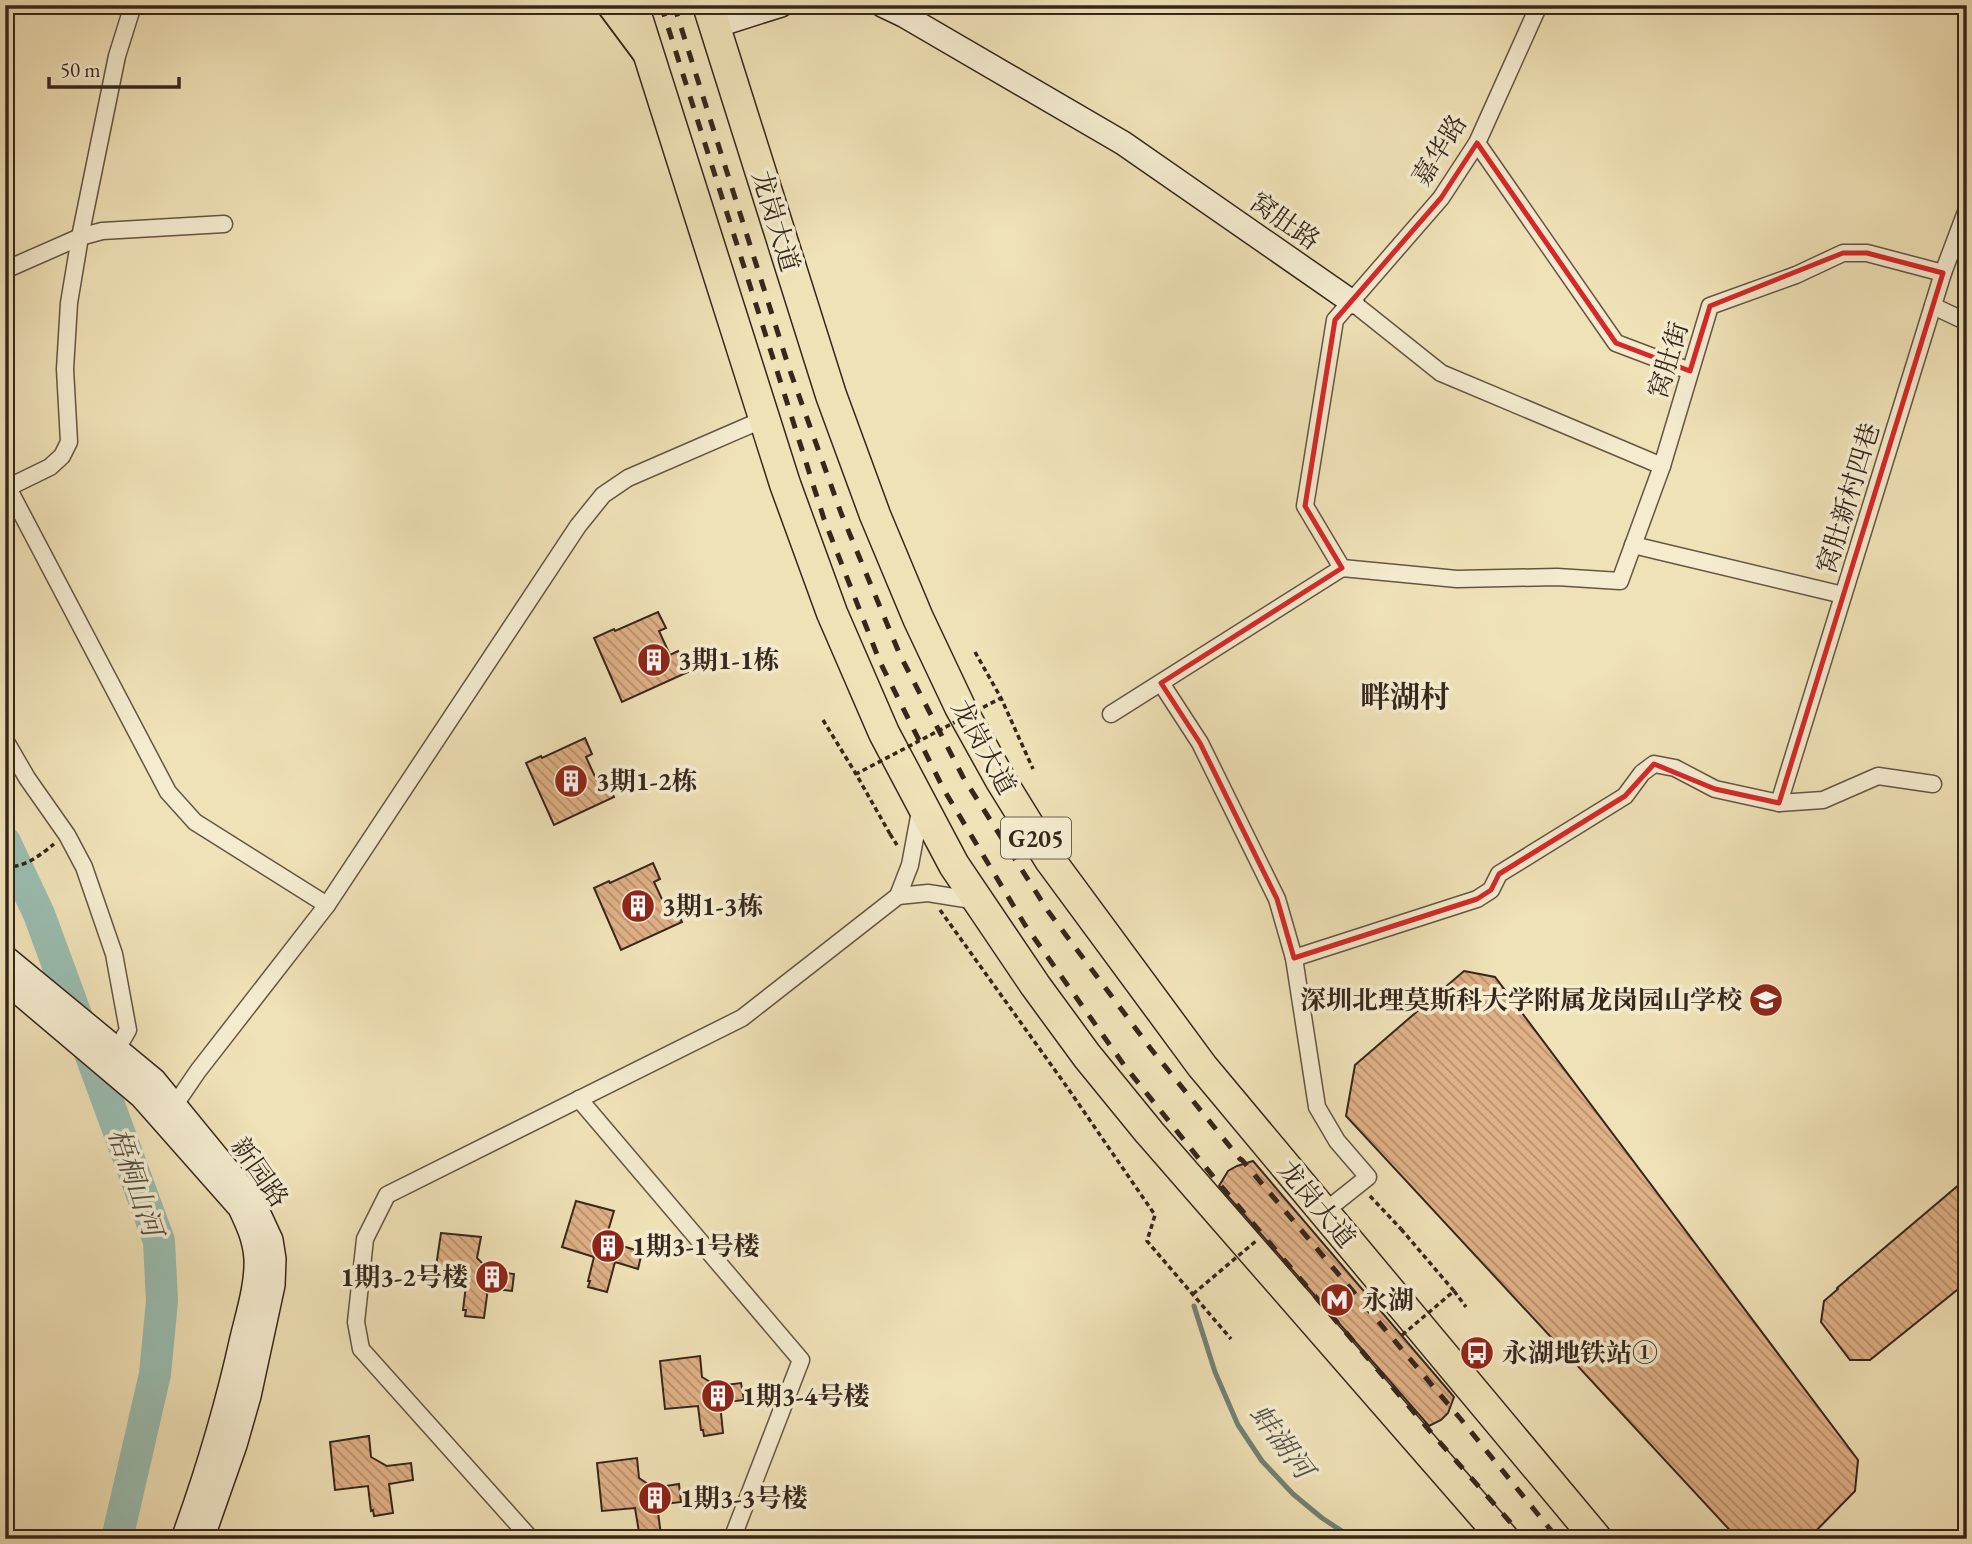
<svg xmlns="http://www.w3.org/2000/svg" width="1972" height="1544" viewBox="0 0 1972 1544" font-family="'EB Garamond','Noto Serif SC',serif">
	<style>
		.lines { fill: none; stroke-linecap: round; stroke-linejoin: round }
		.stream { stroke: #728175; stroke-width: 5 }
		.river { stroke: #9abdb0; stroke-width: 32 }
		.building { fill: url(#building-back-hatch); stroke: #36261d; stroke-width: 2 }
		.street-casing { stroke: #645544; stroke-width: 19 }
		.secondary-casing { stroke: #36261d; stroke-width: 26 }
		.primary-casing { stroke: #36261d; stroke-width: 28 }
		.highway-casing { stroke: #36261d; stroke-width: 33 }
		.path { stroke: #36261d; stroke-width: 3.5; stroke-dasharray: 5 3.5; stroke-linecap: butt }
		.street { stroke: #f5ecd0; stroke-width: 16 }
		.secondary { stroke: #f5ecd0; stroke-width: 23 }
		.primary { stroke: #f0e2b7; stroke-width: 24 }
		.highway { stroke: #f0e2b7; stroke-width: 30 }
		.rail { stroke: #36261d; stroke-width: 5; stroke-dasharray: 12 12; stroke-linecap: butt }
		.path-bridge { stroke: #36261d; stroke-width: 3.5; stroke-dasharray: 5 3.5; stroke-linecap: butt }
		.marked { fill: none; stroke: #d62828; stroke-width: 5; stroke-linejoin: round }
		.labels { text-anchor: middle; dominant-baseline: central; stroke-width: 7; stroke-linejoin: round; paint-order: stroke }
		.shield { fill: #f5ecd0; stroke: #6f6153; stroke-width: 2 }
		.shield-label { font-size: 24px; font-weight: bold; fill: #36261d }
		.street-label { font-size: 26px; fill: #36261d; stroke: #f5ecd0 }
		.poi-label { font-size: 26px; font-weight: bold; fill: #36261d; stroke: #f5ecd0; text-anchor: start }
		.water-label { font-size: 28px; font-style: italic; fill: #545349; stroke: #f5ecd0 }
		.quarter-label { font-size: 30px; font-weight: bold; fill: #36261d; stroke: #f5ecd0 }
	</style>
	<defs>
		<pattern id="building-back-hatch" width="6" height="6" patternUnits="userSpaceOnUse" patternTransform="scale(1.75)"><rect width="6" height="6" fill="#e0b186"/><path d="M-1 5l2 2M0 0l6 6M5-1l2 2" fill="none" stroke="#b6906d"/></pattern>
	</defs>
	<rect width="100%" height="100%" fill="#f0e2b7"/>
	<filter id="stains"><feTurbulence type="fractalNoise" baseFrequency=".00286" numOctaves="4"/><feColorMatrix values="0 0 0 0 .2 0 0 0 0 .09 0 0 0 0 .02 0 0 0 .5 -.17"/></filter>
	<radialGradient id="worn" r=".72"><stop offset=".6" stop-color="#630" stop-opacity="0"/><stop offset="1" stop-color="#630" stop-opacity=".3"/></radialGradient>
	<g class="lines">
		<path class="stream" d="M1194 1306 1215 1372 1238 1425 1262 1461 1293 1494 1322 1518 1354 1539"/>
		<path class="river" d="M5 842 39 914 159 1241 162 1301 155 1374 117 1539"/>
	</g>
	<g class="building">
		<path d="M658 612 666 628 659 631 670 655 678 651 688 672 622 702 594 638 614 629 615 631Z"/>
		<path d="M585 738 592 754 586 757 597 781 605 777 614 797 554 825 526 763 541 756 542 758Z"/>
		<path d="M653 863 660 879 654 882 665 906 673 902 682 922 621 950 594 888 609 881 610 883Z"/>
		<path d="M1464 971 1495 977 1858 1460 1855 1491 1808 1539H1738L1346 1116 1355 1065Z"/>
		<path d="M1253 1161 1454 1397 1448 1413 1441 1420 1429 1426 1219 1186 1228 1171 1237 1166Z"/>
		<path d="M1967 1178V1282L1870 1360H1850L1821 1322 1824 1301 1838 1289 1837 1288Z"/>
		<path d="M576 1201 614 1211 608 1231 619 1245 642 1252 638 1269 615 1262 607 1292 588 1287 590 1281H588L594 1257 562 1247Z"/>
		<path d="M441 1233 481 1237 477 1258 490 1271 514 1274 512 1291 488 1288 484 1318 465 1316 466 1310H463L466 1285 434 1280Z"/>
		<path d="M700 1356 702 1377 717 1386 741 1383 744 1400 720 1403 723 1433 704 1436 703 1430H701L698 1406 665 1409 660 1361Z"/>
		<path d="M369 1436 371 1457 387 1466 411 1463 413 1480 389 1484 393 1513 374 1516 373 1510 371 1511 368 1486 335 1490 330 1442Z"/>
		<path d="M637 1458 639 1478 654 1488 679 1484 681 1502 657 1505 661 1535 641 1537V1532H639L635 1508 602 1511 597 1463Z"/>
	</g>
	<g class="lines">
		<g class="street-casing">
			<g id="street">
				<path d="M1477 143 1616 343 1690 371"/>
				<path d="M5 270 80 237 102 231 224 224"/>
				<path d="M1352 302 1441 373 1662 466"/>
				<path d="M1933 306 1967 322"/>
				<path d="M5 482 168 792 195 822 327 905"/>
				<path d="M5 489 50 467 62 456 69 442 65 369 69 303 80 237 117 56 133 5"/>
				<path d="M1633 545 1843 595"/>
				<path d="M1342 568 1305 506 1335 320 1441 198 1477 143 1539 5"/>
				<path d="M1161 683 1200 743 1277 899 1294 958 1317 1107 1337 1141 1368 1177 1324 1212"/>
				<path d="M1111 714 1342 568 1457 579 1557 577 1620 581 1662 466 1710 306 1796 275 1843 253H1867L1943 273"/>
				<path d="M5 740 27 778 67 835 84 867 114 954 128 1030 117 1049"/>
				<path d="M1779 803 1943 273 1967 209"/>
				<path d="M921 806 910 865 898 896 928 893 978 901"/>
				<path d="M1294 958 1477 899 1491 890 1499 874 1625 796 1642 773 1654 764 1675 768 1715 789 1779 803 1823 800 1878 776 1933 784"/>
				<path d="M579 1099 801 1360 732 1539"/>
				<path d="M170 1112 198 1071 327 905 578 526 603 495 628 478 764 419"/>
				<path d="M531 1539 361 1349 356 1322 365 1239 387 1195 742 1018 898 896"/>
			</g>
		</g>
		<g class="secondary-casing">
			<g id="secondary">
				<path d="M882 5 905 16 1123 143 1352 302"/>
				<path d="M715 26 781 5"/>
				<path d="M5 957 154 1080 253 1201 271 1240 274 1259 273 1285 249 1396 235 1445 202 1539"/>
				<path d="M5 981 141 1096 240 1208C248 1225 255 1240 256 1259 257 1285 248 1313 242 1338 227 1406 207 1473 183 1539"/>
			</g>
		</g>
		<g class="primary-casing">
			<path id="primary" d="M609 5 644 52"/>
		</g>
		<g class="highway-casing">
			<g id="highway">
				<path d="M633 5 785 484 832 613 884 733 954 865 1035 985 1087 1056 1149 1132 1504 1539"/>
				<path d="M708 5 831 395 875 515 918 618 960 707 1000 779 1050 860 1202 1066 1597 1539"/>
			</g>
		</g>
		<g class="path">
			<path d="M975 652 1001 698 1033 769"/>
			<path d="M823 720 856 774"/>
			<path d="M890 834 897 845"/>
			<path d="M5 866C24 869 40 855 54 844"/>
			<path d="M940 910 1067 1087 1155 1215 1147 1241 1231 1339"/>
			<path d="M1370 1196 1401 1229"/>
			<path d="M1454 1291 1466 1307"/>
		</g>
		<use href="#street" class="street"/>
		<use href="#secondary" class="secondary"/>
		<use href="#primary" class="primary"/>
		<use href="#highway" class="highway"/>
		<g class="rail">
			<path d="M661 5 824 519 880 662 944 790 1025 925 1124 1065 1216 1180 1435 1437 1525 1539"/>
			<path d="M674 5 789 368 841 513 900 655 963 777 1048 911 1151 1049 1240 1159 1242 1160 1459 1417 1558 1539"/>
		</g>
		<g class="path-bridge">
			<path d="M890 834 856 774 1001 698"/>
			<path d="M1401 1229 1454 1291 1401 1336"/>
			<path d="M1193 1294 1256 1241"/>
		</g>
	</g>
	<path class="marked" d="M1477 143 1616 343 1690 371 1710 306 1843 253H1867L1943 273 1779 803 1715 789 1654 764 1625 796 1499 874 1491 890 1477 899 1294 958 1277 899 1200 743 1161 683 1342 568 1305 506 1335 320 1441 198Z"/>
	<defs>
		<g id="building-disc" transform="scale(1.75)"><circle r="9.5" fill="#8f2418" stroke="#f5ecd0"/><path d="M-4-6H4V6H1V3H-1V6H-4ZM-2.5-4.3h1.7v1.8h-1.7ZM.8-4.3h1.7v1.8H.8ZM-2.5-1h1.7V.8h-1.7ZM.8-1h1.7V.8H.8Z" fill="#fff"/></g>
		<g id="school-disc" transform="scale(1.75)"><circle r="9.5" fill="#8f2418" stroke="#f5ecd0"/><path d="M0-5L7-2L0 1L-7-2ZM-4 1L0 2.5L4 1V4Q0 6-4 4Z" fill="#fff"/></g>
		<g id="metro-disc" transform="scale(1.75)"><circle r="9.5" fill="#8f2418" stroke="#f5ecd0"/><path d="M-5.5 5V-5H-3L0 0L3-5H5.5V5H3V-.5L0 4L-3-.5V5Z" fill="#fff"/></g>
		<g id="bus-disc" transform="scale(1.75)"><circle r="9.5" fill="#8f2418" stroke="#f5ecd0"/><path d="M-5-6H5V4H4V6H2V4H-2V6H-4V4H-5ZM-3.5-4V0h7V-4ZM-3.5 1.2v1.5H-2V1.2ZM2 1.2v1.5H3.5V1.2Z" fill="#fff"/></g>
	</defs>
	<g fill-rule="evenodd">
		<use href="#building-disc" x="654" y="660"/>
		<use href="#building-disc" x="571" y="781"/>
		<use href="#building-disc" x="638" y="906"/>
		<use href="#school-disc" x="1766" y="1000"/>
		<use href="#building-disc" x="608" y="1246"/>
		<use href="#building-disc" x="492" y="1277"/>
		<use href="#metro-disc" x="1337" y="1300"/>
		<use href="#bus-disc" x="1477" y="1353"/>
		<use href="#building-disc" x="718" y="1396"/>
		<use href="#building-disc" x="655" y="1498"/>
	</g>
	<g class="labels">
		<rect class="shield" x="1001" y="817.5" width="70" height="41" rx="5"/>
		<g class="shield-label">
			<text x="1036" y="838">G205</text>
		</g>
		<g class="street-label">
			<text transform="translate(1439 150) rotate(-58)">嘉华路</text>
			<text transform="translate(776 221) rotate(73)">龙岗大道</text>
			<text transform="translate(1285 221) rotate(35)">窝肚路</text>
			<text transform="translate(1668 360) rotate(-73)">窝肚街</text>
			<text transform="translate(1848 498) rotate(-73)">窝肚新村四巷</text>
			<text transform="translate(984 747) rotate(61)">龙岗大道</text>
			<text transform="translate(260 1172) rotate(55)">新园路</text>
			<text transform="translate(1317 1204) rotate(50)">龙岗大道</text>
		</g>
		<g class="poi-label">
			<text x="678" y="660">3期1-1栋</text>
			<text x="596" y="781">3期1-2栋</text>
			<text x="662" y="906">3期1-3栋</text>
			<text x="1742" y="1000" text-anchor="end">深圳北理莫斯科大学附属龙岗园山学校</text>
			<text x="632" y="1246">1期3-1号楼</text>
			<text x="468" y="1277" text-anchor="end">1期3-2号楼</text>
			<text x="1362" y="1300">永湖</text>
			<text x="1502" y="1353">永湖地铁站①</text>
			<text x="742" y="1396">1期3-4号楼</text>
			<text x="680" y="1498">1期3-3号楼</text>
		</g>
		<g class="water-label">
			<text transform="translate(136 1182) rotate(71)">梧桐山河</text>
			<text transform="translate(1282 1441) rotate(53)">蚌湖河</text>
		</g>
		<g class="quarter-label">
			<text x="1405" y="696">畔湖村</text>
		</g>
	</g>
	<rect width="1972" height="1544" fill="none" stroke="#f0e2b7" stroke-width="28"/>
	<rect x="7" y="7" width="1958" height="1530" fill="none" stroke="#36261d" stroke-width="3.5"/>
	<rect x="14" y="14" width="1944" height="1516" fill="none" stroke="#36261d" stroke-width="2"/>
	<path d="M49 77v10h130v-10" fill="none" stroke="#36261d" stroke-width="3.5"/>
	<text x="60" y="77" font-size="21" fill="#36261d" stroke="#f5ecd0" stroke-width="5" paint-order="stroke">50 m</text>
	<rect width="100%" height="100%" filter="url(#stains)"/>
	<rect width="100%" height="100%" fill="url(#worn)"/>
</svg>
